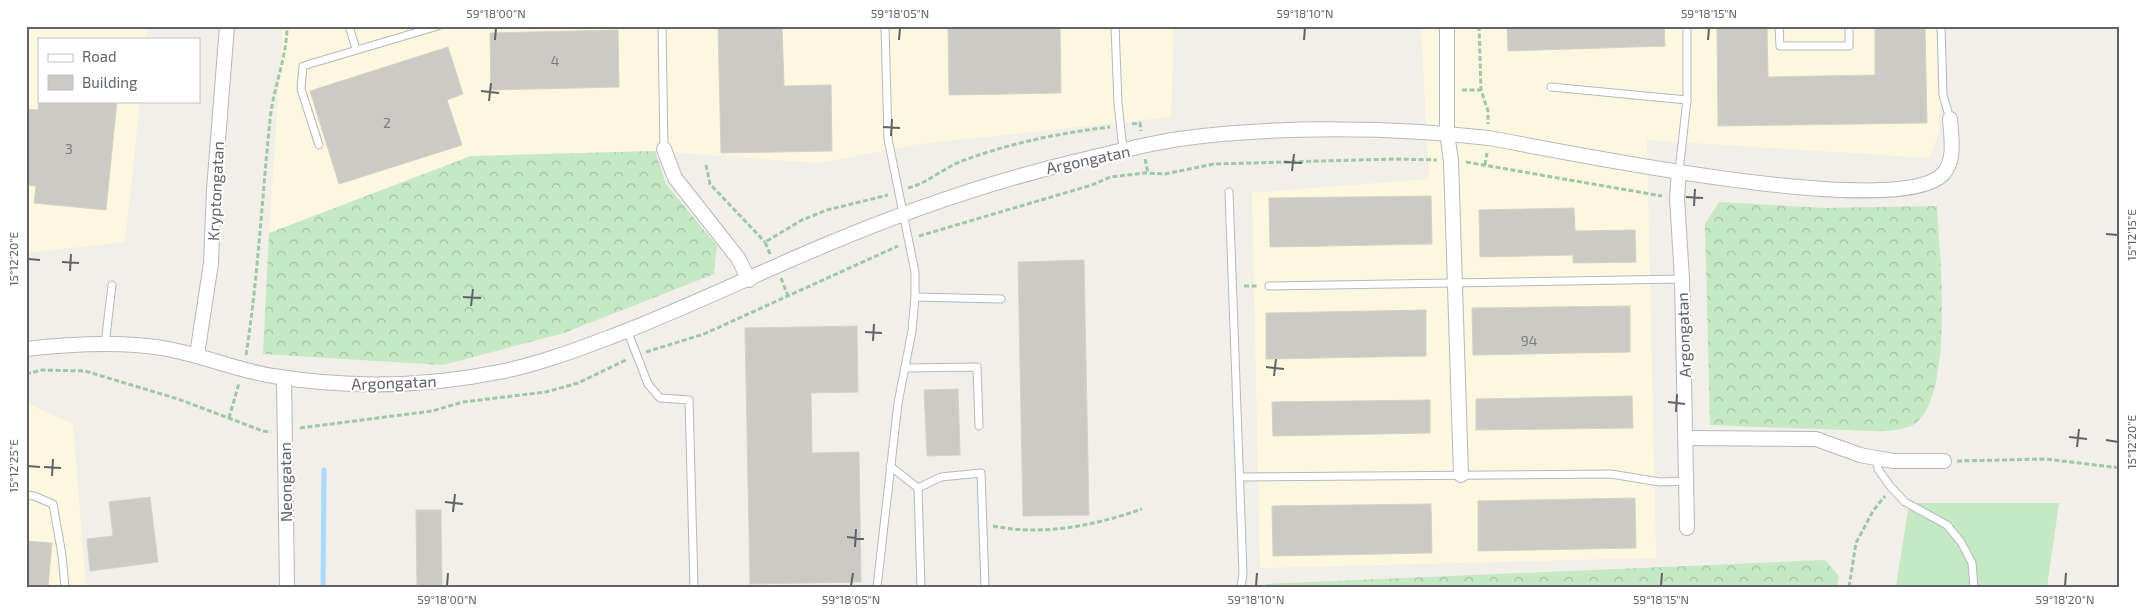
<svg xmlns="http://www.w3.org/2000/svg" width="2146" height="613" viewBox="0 0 2146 613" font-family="'Exo 2',sans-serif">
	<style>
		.commercial { fill: #fef7e0 }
		.forest { fill: url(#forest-crowns) }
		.garden { fill: #c5e8c5 }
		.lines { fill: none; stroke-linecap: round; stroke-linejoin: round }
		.stream { stroke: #aadaff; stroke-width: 5 }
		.building { fill: #cccac5; stroke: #d6d1c6 }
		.service-casing { stroke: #b5b8bc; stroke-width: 9 }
		.minor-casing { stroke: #b5b8bc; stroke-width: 16 }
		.path { stroke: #9cc7a9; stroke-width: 3; stroke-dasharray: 5 2.5; stroke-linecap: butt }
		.service { stroke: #fff; stroke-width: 7 }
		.minor { stroke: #fff; stroke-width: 14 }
		.ticks { fill: none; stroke: #5f6368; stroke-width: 2 }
		.labels { text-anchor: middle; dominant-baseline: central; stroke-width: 4; stroke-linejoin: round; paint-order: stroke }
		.number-label { font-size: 14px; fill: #7a7d7f }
		.street-label { font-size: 16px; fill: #5f6368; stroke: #fff }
		.neatline { fill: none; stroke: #5f6368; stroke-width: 2 }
		.ticks-label { font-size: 12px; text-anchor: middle; fill: #5f6368 }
	</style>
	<defs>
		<pattern id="forest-crowns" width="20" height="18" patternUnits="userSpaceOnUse" patternTransform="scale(1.25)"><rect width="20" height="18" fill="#c5e8c5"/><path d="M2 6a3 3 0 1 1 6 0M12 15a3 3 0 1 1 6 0" fill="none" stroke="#a3c0a4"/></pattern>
	</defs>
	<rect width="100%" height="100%" fill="#f1efe8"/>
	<g class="commercial">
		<path d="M26 26H148L147 39H39V101H140L125 242 26 253Z"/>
		<path d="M283 26H1174L1171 117 919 144 819 163 655 151 471 156 269 233Z"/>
		<path d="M1421 26H1944L1938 135 1930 158 1647 140 1656 558 1260 568 1252 193 1429 179Z"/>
		<path d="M26 403 73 424 86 587H26Z"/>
	</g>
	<g class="forest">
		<path d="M655 151 666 184 717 246 714 274 564 333 443 365 263 354 269 233 471 156Z"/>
		<path d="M1719 202 1825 208 1937 206C1939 249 1957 411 1908 427 1889 434 1859 430 1840 430 1797 428 1753 427 1710 425L1705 224Z"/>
		<path d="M1825 560 1839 576 1837 587H1265L1266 584Z"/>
	</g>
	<path class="garden" d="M1909 503H2059L2047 587H1896Z"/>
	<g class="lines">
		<path class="stream" d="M323 587 324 470"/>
	</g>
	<g class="building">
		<path d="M718 26H782L784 86 831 85 832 151 721 153Z"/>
		<path d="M948 26H1060L1061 93 949 95Z"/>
		<path d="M1507 26H1664L1665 46 1508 51Z"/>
		<path d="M1717 26H1767L1768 77 1875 75V26H1925L1927 123 1718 126Z"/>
		<path d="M618 30 619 87 491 90 490 33Z"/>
		<path d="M448 47 463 94 447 100 462 145 339 184 310 91Z"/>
		<path d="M39 101H117L106 210 34 203 36 186 26 185V109L38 110Z"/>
		<path d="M1431 196 1432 244 1270 247 1269 198Z"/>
		<path d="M1574 208 1575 231 1635 230 1636 262 1573 263V255L1480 257 1479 210Z"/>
		<path d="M1084 260 1089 515 1023 516 1018 262Z"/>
		<path d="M1630 306V352L1473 355 1472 308Z"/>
		<path d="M1426 310V356L1266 359V313Z"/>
		<path d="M857 326 858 392 811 393 812 453 859 452 861 582 750 584 745 328Z"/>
		<path d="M958 389 960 455 927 456 924 390Z"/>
		<path d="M1632 396 1633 428 1476 430V399Z"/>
		<path d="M1430 400V433L1273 436 1272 402Z"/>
		<path d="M150 497 158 562 90 571 87 539 113 536 109 502Z"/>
		<path d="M1635 498 1636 548 1478 551V501Z"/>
		<path d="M1431 504 1432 553 1273 556 1272 506Z"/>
		<path d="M416 510H441L442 587H417Z"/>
		<path d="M26 541 52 543 48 587H26Z"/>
	</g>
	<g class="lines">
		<g class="service-casing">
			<g id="service">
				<path d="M349 26 356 49"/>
				<path d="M662 26 664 149"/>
				<path d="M1115 26 1118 103 1123 150"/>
				<path d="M1779 26 1780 46H1849V26"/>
				<path d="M1941 26 1943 95 1950 119"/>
				<path d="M1551 87 1687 100"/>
				<path d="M319 145 301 89 303 66 438 26"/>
				<path d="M1679 171 1687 100V26"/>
				<path d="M1229 192 1243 573 1241 587"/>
				<path d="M1269 286 1682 279"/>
				<path d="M915 297 1001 299"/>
				<path d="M627 330 648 384 660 398 689 400 694 587"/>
				<path d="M105 344 112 285"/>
				<path d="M905 368 977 367 979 426"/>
				<path d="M1876 458 1878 469 1890 486 1905 502 1947 525 1961 542 1972 563 1974 587"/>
				<path d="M890 466 918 488 921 587"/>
				<path d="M1240 477 1611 474 1660 482 1686 481"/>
				<path d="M918 488 941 477 981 473 985 587"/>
				<path d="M26 495 34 496 53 504 62 555 65 587"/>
				<path d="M877 587 898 403 912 331 915 297V272L888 139 885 26"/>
			</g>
		</g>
		<g class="minor-casing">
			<g id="minor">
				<path d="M1447 26V133L1451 161 1461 475"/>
				<path d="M664 149 675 178 738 258 749 280"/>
				<path d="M1679 171 1677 198 1682 279 1687 528"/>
				<path d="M26 349C71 344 118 341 162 348 200 354 235 370 273 376 347 388 425 387 499 372 541 364 581 348 621 333 690 306 756 274 823 246 910 209 998 179 1090 158 1121 151 1154 142 1186 138 1282 126 1393 127 1489 138 1561 151 1899 222 1943 174 1956 160 1951 137 1950 119"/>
				<path d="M197 355 211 263 214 190 227 26"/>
				<path d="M284 378 287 587"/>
				<path d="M1686 438 1816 439 1860 455 1876 458 1894 461H1944"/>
			</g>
		</g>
		<g class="path">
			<path d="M1479 26 1481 90 1488 111V124"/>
			<path d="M1462 90H1481"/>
			<path d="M1132 124 1140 123 1141 131"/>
			<path d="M1145 159 1148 173"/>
			<path d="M1466 162 1662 196"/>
			<path d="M706 165 710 184 765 242"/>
			<path d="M1485 165 1487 153"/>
			<path d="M908 188C928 183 943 168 962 161 1010 143 1060 133 1110 127"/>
			<path d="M919 236 1092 185 1110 177 1145 173 1165 174 1214 164 1395 159 1437 160"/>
			<path d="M770 254 765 242 802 220 827 210 888 195"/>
			<path d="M781 278 788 296"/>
			<path d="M1244 286H1258"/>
			<path d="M646 352 704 334 898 246"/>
			<path d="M246 355C258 277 262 198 270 120 273 88 287 58 287 26"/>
			<path d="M26 374 42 370 85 371 178 399 263 431 271 432"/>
			<path d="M229 418 239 383"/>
			<path d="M300 428 432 411 463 402 546 392 578 383 626 360"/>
			<path d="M1957 461 2046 459 2120 468"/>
			<path d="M993 526C1043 536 1093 526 1142 509"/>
			<path d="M1849 587 1856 543 1873 511 1885 496"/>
		</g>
		<use href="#service" class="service"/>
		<use href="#minor" class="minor"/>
	</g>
	<path class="ticks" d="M495 40 496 28M899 40 900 28M1304 40 1305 28M1708 40 1709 28M481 91 499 93M489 101 491 83M883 127 900 128M891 136 892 119M1284 162 1302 163M1292 171 1294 154M1686 197 1703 198M1694 206 1695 189M2106 234 2118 235M28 259 40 260M62 262 79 263M70 271 71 254M463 297 481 298M471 306 473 289M865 332 882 333M873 341 874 324M1266 367 1284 369M1274 376 1276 359M1668 402 1685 404M1676 412 1677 394M2069 437 2087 439M2106 440 2118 442M2077 447 2079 429M28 466 40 467M44 467 61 468M52 476 53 459M445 502 463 504M453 512 455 494M847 537 864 539M855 547 856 529M447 586 448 573M851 586 853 573M1256 586 1257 573M1661 586 1662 573M2065 586 2066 573"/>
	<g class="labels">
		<g class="number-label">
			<text x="555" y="60">4</text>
			<text x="387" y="122">2</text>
			<text x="69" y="148">3</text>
			<text x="1529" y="340">94</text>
		</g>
		<g class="street-label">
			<text transform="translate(1088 159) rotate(-12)">Argongatan</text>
			<text transform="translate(215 191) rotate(-87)">Kryptongatan</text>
			<text transform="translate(1683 335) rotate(-92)">Argongatan</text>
			<text transform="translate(394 382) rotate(-2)">Argongatan</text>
			<text transform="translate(285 482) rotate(-91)">Neongatan</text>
		</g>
	</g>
	<rect width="2146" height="613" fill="none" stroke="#ffffff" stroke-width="55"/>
	<rect x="38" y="38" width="162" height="65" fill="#ffffff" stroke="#bfc1c3"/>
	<rect x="48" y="54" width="25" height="8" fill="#ffffff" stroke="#bfc1c3"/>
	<text x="82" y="62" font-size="15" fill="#5f6368">Road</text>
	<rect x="48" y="75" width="25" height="15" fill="#cccac5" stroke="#bfc1c3"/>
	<text x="82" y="88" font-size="15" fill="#5f6368">Building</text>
	<rect x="28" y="28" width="2090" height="558" class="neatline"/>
	<g class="ticks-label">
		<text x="496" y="18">59°18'00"N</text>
		<text x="900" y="18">59°18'05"N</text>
		<text x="1305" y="18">59°18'10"N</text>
		<text x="1709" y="18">59°18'15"N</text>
		<text transform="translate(2132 235) rotate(-90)" y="4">15°12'15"E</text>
		<text transform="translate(14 259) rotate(-90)" y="4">15°12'20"E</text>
		<text transform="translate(2132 442) rotate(-90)" y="4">15°12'20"E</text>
		<text transform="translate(14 466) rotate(-90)" y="4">15°12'25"E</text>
		<text x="447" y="604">59°18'00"N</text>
		<text x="851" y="604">59°18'05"N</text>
		<text x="1256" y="604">59°18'10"N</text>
		<text x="1661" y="604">59°18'15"N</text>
		<text x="2065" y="604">59°18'20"N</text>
	</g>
</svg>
